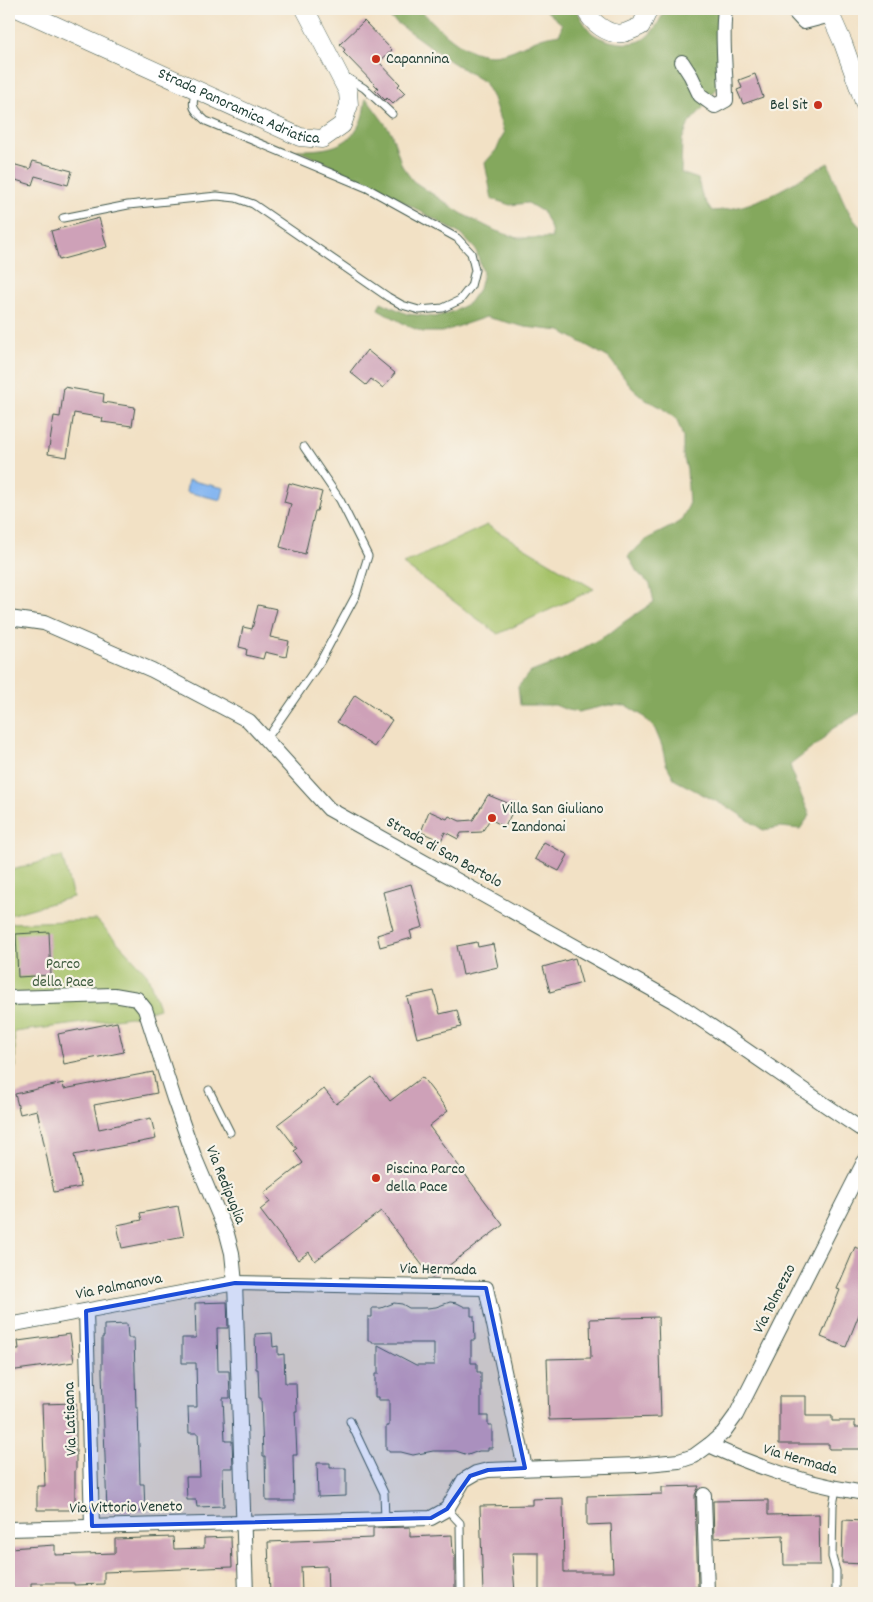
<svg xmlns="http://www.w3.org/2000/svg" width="873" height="1602" viewBox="0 0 873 1602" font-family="Dekko,sans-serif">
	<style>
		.green { fill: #a6c269; stroke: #62804e }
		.forest { fill: #84a85d; stroke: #527248 }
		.water { fill: #84b6f1; stroke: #527a92 }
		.building { fill: #cea1b8 }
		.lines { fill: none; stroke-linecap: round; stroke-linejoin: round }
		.service-casing { stroke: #3f564a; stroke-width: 9 }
		.minor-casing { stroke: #3f564a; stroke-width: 16 }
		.tertiary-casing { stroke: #3f564a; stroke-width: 19 }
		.service { stroke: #fff; stroke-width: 7 }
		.minor { stroke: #fff; stroke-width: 14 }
		.tertiary { stroke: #fff; stroke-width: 18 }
		.marked { fill: #1d4ed8; fill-opacity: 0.2; stroke: #1d4ed8; stroke-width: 4; stroke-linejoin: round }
		.poi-dot { fill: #c8321e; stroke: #f7f3e8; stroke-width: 2 }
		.labels { text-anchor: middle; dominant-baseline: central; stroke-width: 4.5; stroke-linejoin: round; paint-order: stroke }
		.poi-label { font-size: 16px; fill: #1f3d34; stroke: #f7f3e8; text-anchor: start }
		.street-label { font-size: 16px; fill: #1f3d34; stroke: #f7f3e8 }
		.park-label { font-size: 16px; fill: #415e41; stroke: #f7f3e8 }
	</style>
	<rect width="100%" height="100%" fill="#f7f3e8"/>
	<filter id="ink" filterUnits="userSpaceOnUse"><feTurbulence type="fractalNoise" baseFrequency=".02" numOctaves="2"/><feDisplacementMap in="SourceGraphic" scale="10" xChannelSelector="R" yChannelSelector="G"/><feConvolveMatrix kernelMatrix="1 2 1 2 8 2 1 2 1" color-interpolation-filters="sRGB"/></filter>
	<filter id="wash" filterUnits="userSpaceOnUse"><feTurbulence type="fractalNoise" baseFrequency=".0096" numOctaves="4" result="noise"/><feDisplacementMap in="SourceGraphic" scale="20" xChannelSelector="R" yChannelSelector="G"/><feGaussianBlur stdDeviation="1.12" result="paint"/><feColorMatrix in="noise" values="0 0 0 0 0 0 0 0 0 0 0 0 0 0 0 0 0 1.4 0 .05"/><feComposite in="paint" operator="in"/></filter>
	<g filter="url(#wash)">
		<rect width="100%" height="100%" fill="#f2e1c5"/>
		<g class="green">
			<path d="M487 525 594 589 498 634 403 564Z"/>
			<path d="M62 856 73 897 9 915V871Z"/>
			<path d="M97 920 147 974 159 1008 130 1017 14 1032 16 1067 9 1070V923Z"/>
		</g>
		<path class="forest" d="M378 9H419C443 31 469 63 505 53 517 50 529 42 541 38 547 36 554 35 560 34L562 24 544 9H576C580 16 585 26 591 32 602 42 629 47 642 40 652 35 662 19 664 9H720V84L701 110 689 123 682 140 681 173 698 179 702 196 712 211C756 209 790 184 828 163 835 179 849 223 864 229V710L832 729 820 742 790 765 795 782 810 815 800 829 781 827 763 830 733 810 675 780 666 764 662 746 655 729 643 716 627 706 609 705 578 712 567 710 555 705H520L518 687 529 673 562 660 610 633 624 622 654 602 650 584 637 572 628 556 647 539 680 522 689 505 687 470 683 455V437L677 420 663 408 646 400 632 388 609 358 561 331 525 327 486 317 442 332H423L408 326 378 309 381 302 407 314 435 317 454 311 469 303 479 289 483 273 476 250 462 235 397 198 326 163 297 150C324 150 351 149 362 118 364 112 364 105 366 98L391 132 402 166 413 181 464 215 496 231 518 238H552L551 229 543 212 528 203 510 205 492 199 485 163 497 149 504 133 493 98 484 82 447 59Z"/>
		<path class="water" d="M188 480 224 488 221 500 186 492Z"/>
		<g id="blocks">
			<g class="building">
				<path d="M364 21 392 50 379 62 400 84 398 86 405 93 393 104 387 98 385 100 375 90 378 88 343 52 345 50 340 44Z"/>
				<path d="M755 74 763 97 743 104 737 90 742 88 739 80Z"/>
				<path d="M33 161 72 171 68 185 35 176 32 185 9 178V163L30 169Z"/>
				<path d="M99 218 107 247 59 260 51 231Z"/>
				<path d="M367 350 395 373 383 388 371 379 366 385 350 372Z"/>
				<path d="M64 387 104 394 103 402 135 407 132 426 102 422 103 418 74 413 67 457 48 454 54 416 60 417Z"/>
				<path d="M289 483 322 492 317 511H315L305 554 280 547 291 504 284 502Z"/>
				<path d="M258 605 277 609 270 637 289 641 286 657 265 652 263 659 246 655 247 649 239 647 243 627 252 629Z"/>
				<path d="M355 695 392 720 374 747 337 722Z"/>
				<path d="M488 795 515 806 505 827 490 819 482 832 461 833 458 839 445 832 441 841 421 832 429 811 447 819 449 816 460 821 473 820Z"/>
				<path d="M544 842 568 855 559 871 535 859Z"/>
				<path d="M411 884 423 927 410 931 412 938 380 947 377 935 393 930 383 892Z"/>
				<path d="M49 932 51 975 18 977 16 934Z"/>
				<path d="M477 942 478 947 493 944 498 967 463 975 457 946Z"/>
				<path d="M575 958 582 983 550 992 543 967Z"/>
				<path d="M434 991 440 1014 457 1010 461 1027 417 1038 407 997Z"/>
				<path d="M117 1022 124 1052 64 1064 58 1034Z"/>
				<path d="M153 1072 157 1093 94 1105 99 1129 151 1118 156 1139 74 1155 81 1187 54 1192 37 1110 20 1114 15 1094 63 1083 64 1089Z"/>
				<path d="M372 1077 390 1101 422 1077 448 1111 429 1126 503 1225 432 1278 381 1211 315 1261 309 1252 298 1260 260 1210 270 1202 264 1193 303 1163 294 1151 297 1149 278 1124 324 1089 336 1104Z"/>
				<path d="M178 1206 184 1236 122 1248 117 1225 142 1220 140 1213Z"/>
				<path d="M855 1247 864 1250V1302L846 1347 821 1337 840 1290 837 1289Z"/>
				<path d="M227 1302 228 1328H217L218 1371H229L230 1398H223L225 1441H232L233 1468H223L224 1506 197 1507 196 1500H187L186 1477H200L198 1433H189L188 1407H197L196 1363H182V1338H196L195 1303Z"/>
				<path d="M450 1302 457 1303 465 1307H471V1316H474L475 1340H471V1363H477V1372H481V1416H488V1425H492V1448H488V1451H479L468 1455 456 1451H433L413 1455 401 1452H389V1450H386V1426H389V1400H378V1397H375V1374H378V1345L416 1365H434V1343H372V1341H368V1317H372V1308H381L394 1303 402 1304 409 1308H427L436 1307Z"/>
				<path d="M658 1317 661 1417 549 1420 547 1359 591 1358 590 1319Z"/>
				<path d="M127 1324 128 1338H134L136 1408H138L140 1484H144L145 1511 107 1512 102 1372V1337H104V1325Z"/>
				<path d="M272 1333 273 1347 278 1346V1355L284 1354 285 1383H296L297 1411H295L297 1455H293L294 1501H266L265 1456H263L261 1398H259L258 1369H256L255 1334Z"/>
				<path d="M70 1334 74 1362 9 1371V1349H19L18 1341Z"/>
				<path d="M779 1396H806V1416H832V1421H855V1427H864V1449H829V1444H779Z"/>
				<path d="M76 1403V1470H75V1510H37V1486H45L42 1404Z"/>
				<path d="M317 1463H330V1468H346V1496L318 1497Z"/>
				<path d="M699 1486 695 1495 698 1587 643 1588V1593H539V1553H512L515 1593H483L480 1506 532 1505V1499L563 1498 564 1572H613L611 1524 587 1525V1496L662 1494V1487Z"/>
				<path d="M768 1500V1515L819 1514 820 1565H784L783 1535 714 1538 713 1501Z"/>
				<path d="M843 1520 864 1521V1564L842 1563Z"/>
				<path d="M410 1527V1537L452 1535 453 1554H455V1593H328L327 1566 301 1567 302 1593H270L268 1542 373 1538V1528Z"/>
				<path d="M173 1537 174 1549 204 1548V1538L231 1537 232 1567 104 1572V1584L74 1585V1583H31V1593H9V1548L55 1545V1555L115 1553V1539Z"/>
			</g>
		</g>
	</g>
	<g filter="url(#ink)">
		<use href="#blocks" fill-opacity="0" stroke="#3f564a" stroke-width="1"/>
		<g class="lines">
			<g class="service-casing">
				<g id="service">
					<path d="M346 77 364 88 392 114"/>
					<path d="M63 218 128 205 217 196 236 198 253 204 388 297 402 305 419 310 443 308 460 300 471 286 475 270 471 253 457 238 367 188 206 121C194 110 190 108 196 91"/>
					<path d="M266 740 320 662 356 595 368 556 340 500 304 447"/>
					<path d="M209 1090 230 1132"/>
					<path d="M350 1421 384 1493 385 1519"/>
					<path d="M447 1509 460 1523 461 1593"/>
					<path d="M836 1593V1571L832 1557 833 1505 836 1489"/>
				</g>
			</g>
			<g class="minor-casing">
				<g id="minor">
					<path d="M792 9 804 22 831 15"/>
					<path d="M682 62 691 76 700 95 715 106 726 100C726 69 721 39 725 9"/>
					<path d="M9 618 44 623 152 670 249 721 329 809 673 1001C738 1043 800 1089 864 1131"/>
					<path d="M9 998 114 995 137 999 145 1009 174 1099 194 1156 227 1234 232 1253 235 1283 246 1593"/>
					<path d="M86 1311 92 1526"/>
					<path d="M9 1325 235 1283 486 1288 525 1468"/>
					<path d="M709 1445C758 1468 811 1485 864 1493"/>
					<path d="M704 1495 707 1593"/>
					<path d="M9 1529 431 1518 447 1509 464 1480 476 1473 488 1470 636 1465 679 1461 694 1456 709 1445 723 1433 736 1415 864 1162"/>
				</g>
			</g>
			<g class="tertiary-casing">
				<g id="tertiary">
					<path id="s1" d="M19 9 300 137 322 139 342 125 349 105 348 92 305 9"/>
					<path d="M585 9C591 22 608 36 623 33 629 32 636 28 641 26L649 9"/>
					<path d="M828 9 843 43 864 102"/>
				</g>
			</g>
			<use href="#service" class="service"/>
			<use href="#minor" class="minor"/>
			<use href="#tertiary" class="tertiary"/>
		</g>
	</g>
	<path class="marked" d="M235 1283 486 1288 525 1468 488 1470 470 1476 447 1509 431 1518 92 1526 86 1311Z"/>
	<g class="poi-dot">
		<circle cx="376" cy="59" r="5"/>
		<circle cx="818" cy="105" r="5"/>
		<circle cx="492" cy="818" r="5"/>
		<circle cx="376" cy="1178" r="5"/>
	</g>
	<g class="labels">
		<g class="poi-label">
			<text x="386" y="59">Capannina</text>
			<text x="808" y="105" text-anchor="end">Bel Sit</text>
			<text x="502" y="809">Villa San Giuliano<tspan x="502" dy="18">- Zandonai</tspan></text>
			<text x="386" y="1169">Piscina Parco<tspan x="386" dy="18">della Pace</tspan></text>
		</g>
		<g class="street-label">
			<text stroke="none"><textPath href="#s1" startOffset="241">Strada Panoramica Adriatica</textPath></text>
			<text transform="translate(444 853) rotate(29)">Strada di San Bartolo</text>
			<text transform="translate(225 1185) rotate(68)">Via Redipuglia</text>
			<text transform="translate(438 1270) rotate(1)">Via Hermada</text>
			<text transform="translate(119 1287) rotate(-11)">Via Palmanova</text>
			<text transform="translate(775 1299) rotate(-63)">Via Tolmezzo</text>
			<text transform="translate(71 1419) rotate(-92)">Via Latisana</text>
			<text transform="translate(800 1460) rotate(16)">Via Hermada</text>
			<text transform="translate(126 1508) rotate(-1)">Via Vittorio Veneto</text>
		</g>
		<g class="park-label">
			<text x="63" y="964">Parco<tspan x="63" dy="18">della Pace</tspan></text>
		</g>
	</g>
	<rect width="873" height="1602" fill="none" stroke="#f7f3e8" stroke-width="30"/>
</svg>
